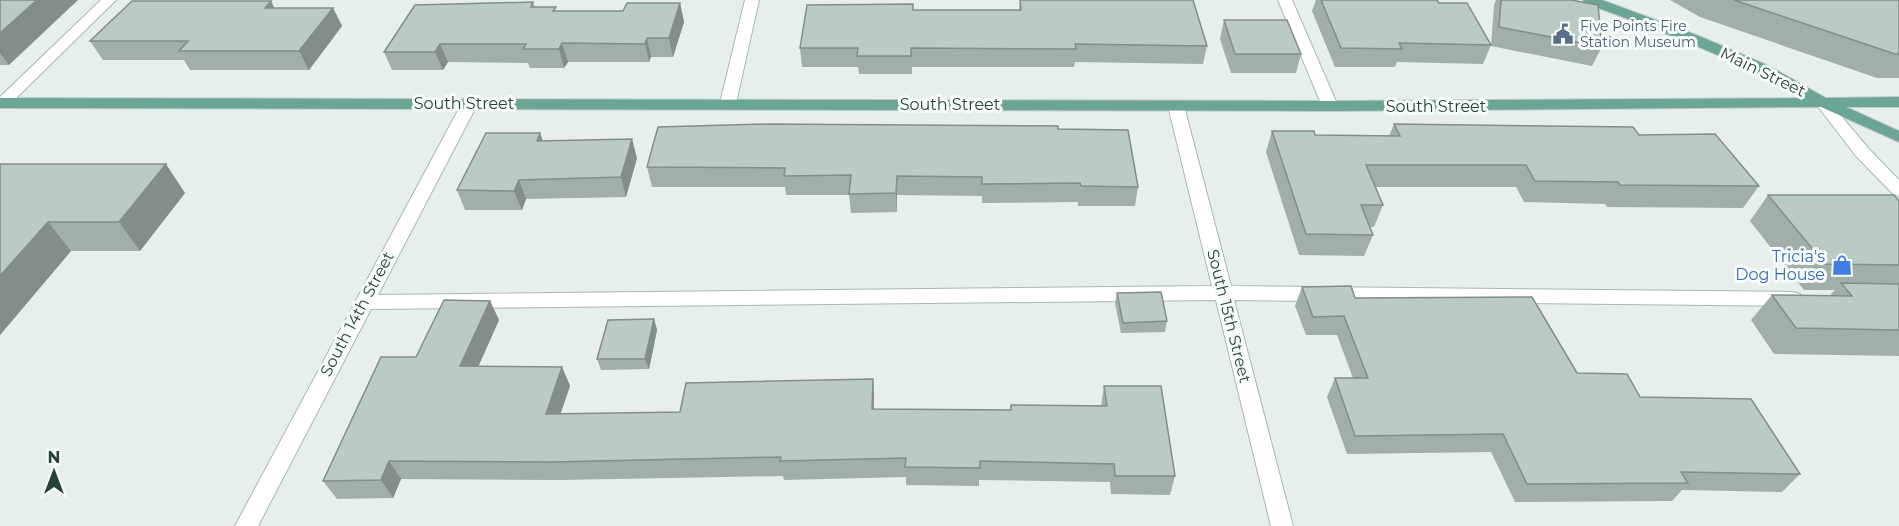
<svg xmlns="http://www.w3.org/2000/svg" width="1899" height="526" viewBox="0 0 1899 526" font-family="Montserrat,sans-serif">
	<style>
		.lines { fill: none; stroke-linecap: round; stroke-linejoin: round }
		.minor-casing { stroke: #a8b8b2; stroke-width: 2 }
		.major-casing { stroke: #c2cac8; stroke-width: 2 }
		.minor { fill: #fff; fill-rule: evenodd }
		.major { fill: #6aa596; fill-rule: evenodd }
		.wall { fill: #a1aea9 }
		.shaded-wall { fill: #838d89 }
		.building { fill: #bbcac4; stroke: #838d89; stroke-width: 1.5 }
		.labels { text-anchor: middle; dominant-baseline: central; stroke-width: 6; stroke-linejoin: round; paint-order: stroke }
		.far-service-label { font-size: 14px; fill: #4e5e75; stroke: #f7fbf9; text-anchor: start }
		.street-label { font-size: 16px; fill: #24423a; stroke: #f7fbf9 }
		.shop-label { font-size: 16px; fill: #366cbe; stroke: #f7fbf9; text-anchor: end }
	</style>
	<rect width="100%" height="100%" fill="#e6efeb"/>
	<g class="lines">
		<g class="minor-casing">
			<g id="minor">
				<path d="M101 0H116L8 106 0 107V97Z"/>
				<path d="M745 0H759L736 103 728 108 720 103Z"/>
				<path d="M1278 0H1292L1338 106 1335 109H1325L1322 106Z"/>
				<path d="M1822 97 1827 99 1868 148 1899 180V196L1893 194 1856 156 1817 105 1814 102Z"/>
				<path d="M470 98 478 103 378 295 1212 286 1168 106 1176 101 1184 106 1231 286 1793 292 1800 294 1802 299 1800 304 1793 306 1234 300 1293 526H1271L1216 300 371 309 258 526H235L462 103Z"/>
			</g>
		</g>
		<g class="major-casing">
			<path id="major" d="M1583 0H1602L1699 36 1769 66 1826 98 1899 97V107H1846L1899 131V142L1821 107 1330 111 0 108V98L1330 101 1804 98C1734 58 1660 31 1585 3Z"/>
		</g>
		<use href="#minor" class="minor"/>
		<use href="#major" class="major"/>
	</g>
	<g class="wall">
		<path d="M0 0 9 65H0Z"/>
		<path d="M1020 0 1207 46 1203 64 1075 62 1074 67H912V74H859L858 67H802L800 48 913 10H1019Z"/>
		<path d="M1316 0H1437L1439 3 1491 45 1483 64 1397 62 1395 67H1335L1312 11Z"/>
		<path d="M1496 0H1571L1602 47 1592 66 1491 46 1494 5Z"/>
		<path d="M1670 0H1899V78H1877L1700 17Z"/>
		<path d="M271 1 274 8H333L342 26 309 70H190L184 60H103L90 41Z"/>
		<path d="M533 2 535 7 557 11H623L680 3 684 22 673 57H651L649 62H568L564 68H530L528 63 448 62 443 70H392L384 52Z"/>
		<path d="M1224 20 1301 54 1296 73H1231L1220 39Z"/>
		<path d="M1394 124 1639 135 1759 186 1743 208 1607 207 1605 204 1524 202 1516 187H1375L1383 205 1374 227H1370L1373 235 1364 256 1299 255 1266 152 1272 131 1315 135 1389 136Z"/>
		<path d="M1058 129 1138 187 1135 206H1078V202L982 203V196L897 195V212L851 213 849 195H786L785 187H652L647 167Z"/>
		<path d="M543 141 637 158 626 197 526 199 522 210H465L457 190Z"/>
		<path d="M0 164 185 193 140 251H71L0 335Z"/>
		<path d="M1768 195 1899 201V356L1774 354 1751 320 1772 295H1830L1835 290H1804L1750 221Z"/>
		<path d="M1302 287 1355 298 1577 373 1640 397 1800 474 1782 492 1682 490 1672 501 1515 502 1491 452 1347 454 1327 397 1335 378H1353L1337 335H1306L1295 306Z"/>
		<path d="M1117 293 1167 321 1165 332 1121 333 1115 303Z"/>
		<path d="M490 301 499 320 478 367H562L570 386 560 414 680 412 873 379 874 398V409L1010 410 1011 405 1101 406 1104 386 1175 476 1170 495 1111 494 1110 482 979 480V486L906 485V477L784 480 783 476 560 480 401 479 393 498 337 499 323 481 416 357Z"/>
		<path d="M654 319 657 330 649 369 601 370 597 359Z"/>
	</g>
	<g class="shaded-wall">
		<path d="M37 0H78L9 65 0 53V33Z"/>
		<path d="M271 1 280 20 265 8Z"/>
		<path d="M680 3 684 22 673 57 669 38Z"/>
		<path d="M333 8 342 26 309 70 299 51Z"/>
		<path d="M647 38 651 57 649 62 645 44Z"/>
		<path d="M562 43 568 62 564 68 559 49Z"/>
		<path d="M440 44 448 62 443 70 435 52Z"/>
		<path d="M540 133 547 152 537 141Z"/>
		<path d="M632 139 637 158 626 197 621 177Z"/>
		<path d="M166 164 185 193 140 251 119 222Z"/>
		<path d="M897 176V212L896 193Z"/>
		<path d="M519 180 526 199 522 210 514 191Z"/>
		<path d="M48 222 71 251 0 335V276Z"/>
		<path d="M490 301 499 320 470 385 460 366Z"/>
		<path d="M654 319 657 330 649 369 645 359Z"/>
		<path d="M562 367 570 386 554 433 546 414Z"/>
		<path d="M873 379 874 398 873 428 872 409Z"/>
		<path d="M389 461 401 479 393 498 381 480Z"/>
	</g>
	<g class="building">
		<path d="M0 0H37L0 33Z"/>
		<path d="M1020 0H1193L1207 46 1075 44 1076 49 911 48V56H857L858 48H800L807 5 913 4V10H1021Z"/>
		<path d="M1321 0H1437L1439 3H1467L1491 45 1399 43 1402 49 1341 48Z"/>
		<path d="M1501 0H1571L1598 5 1602 47 1499 27Z"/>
		<path d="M1734 0H1899V54H1895Z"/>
		<path d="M132 1H271L265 8H333L299 51H179L188 41H90Z"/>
		<path d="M533 2 531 7H556L553 11H623L627 3H680L669 38H647L645 44 562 43 559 49H523L526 44H440L435 52H384L415 5Z"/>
		<path d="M1224 20H1287L1301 54H1235Z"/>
		<path d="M768 124 1058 126V129L1128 130 1138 187 1081 186 1080 183 982 184V177L897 176 896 193 849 194 851 175 784 176 785 168 647 167 658 127Z"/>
		<path d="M1394 124 1633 127 1639 135 1715 134 1759 186 1620 185 1618 182 1535 181 1526 165H1366L1383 205H1361L1373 235 1306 234 1272 131H1314L1315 135 1400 136Z"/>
		<path d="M486 133H540L537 141 632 139 621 177 519 180 514 191 457 190Z"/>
		<path d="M0 164H166L119 222H48L0 276Z"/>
		<path d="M1768 195H1894L1899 201V265L1825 264Z"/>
		<path d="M1841 283 1899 284V330L1796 328 1772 295 1852 296Z"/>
		<path d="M1351 286 1355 298 1532 297 1577 373 1627 374 1640 397 1751 399 1800 474 1681 472 1688 483 1527 484 1503 434 1355 436 1335 378H1368L1344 316 1313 317 1302 287Z"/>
		<path d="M1161 292 1167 321 1123 323 1117 293Z"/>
		<path d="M444 300 490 301 460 366 562 367 546 414 680 412 686 383 873 379 872 409 1011 410V405L1107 406 1104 386H1161L1175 476H1115L1114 464 980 461V468L905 467 906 458 780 461 781 457 551 462 389 461 381 480 323 481 381 357H416Z"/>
		<path d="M654 319 645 359H597L608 320Z"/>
	</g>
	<defs>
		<g id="civic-bare" transform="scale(1.62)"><path d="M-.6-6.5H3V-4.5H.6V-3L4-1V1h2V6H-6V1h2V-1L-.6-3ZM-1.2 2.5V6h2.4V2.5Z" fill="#5c6f8a" stroke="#f7fbf9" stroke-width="2.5" paint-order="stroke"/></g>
		<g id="shop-bare" transform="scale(1.62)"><path d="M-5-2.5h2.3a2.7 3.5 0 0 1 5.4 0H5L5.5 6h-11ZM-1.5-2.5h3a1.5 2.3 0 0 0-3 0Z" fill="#3f7fe0" stroke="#f7fbf9" stroke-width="2.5" paint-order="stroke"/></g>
	</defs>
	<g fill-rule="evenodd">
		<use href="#civic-bare" x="1563" y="34"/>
		<use href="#shop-bare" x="1842" y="265"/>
	</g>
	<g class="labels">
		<g class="far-service-label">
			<text x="1580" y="26">Five Points Fire<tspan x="1580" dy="16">Station Museum</tspan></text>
		</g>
		<g class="street-label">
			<text transform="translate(1763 72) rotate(26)">Main Street</text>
			<text x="464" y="103">South Street</text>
			<text x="950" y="104">South Street</text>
			<text x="1436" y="106">South Street</text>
			<text transform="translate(357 314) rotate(-62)">South 14th Street</text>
			<text transform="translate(1229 316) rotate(76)">South 15th Street</text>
		</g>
		<g class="shop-label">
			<text x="1825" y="256">Tricia's<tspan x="1825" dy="18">Dog House</tspan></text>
		</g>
	</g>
	<g transform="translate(54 472)" stroke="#f7fbf9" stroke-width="4.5" paint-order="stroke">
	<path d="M0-4.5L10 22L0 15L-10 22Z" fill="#24423a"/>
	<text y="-9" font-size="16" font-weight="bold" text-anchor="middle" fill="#24423a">N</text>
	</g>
</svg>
